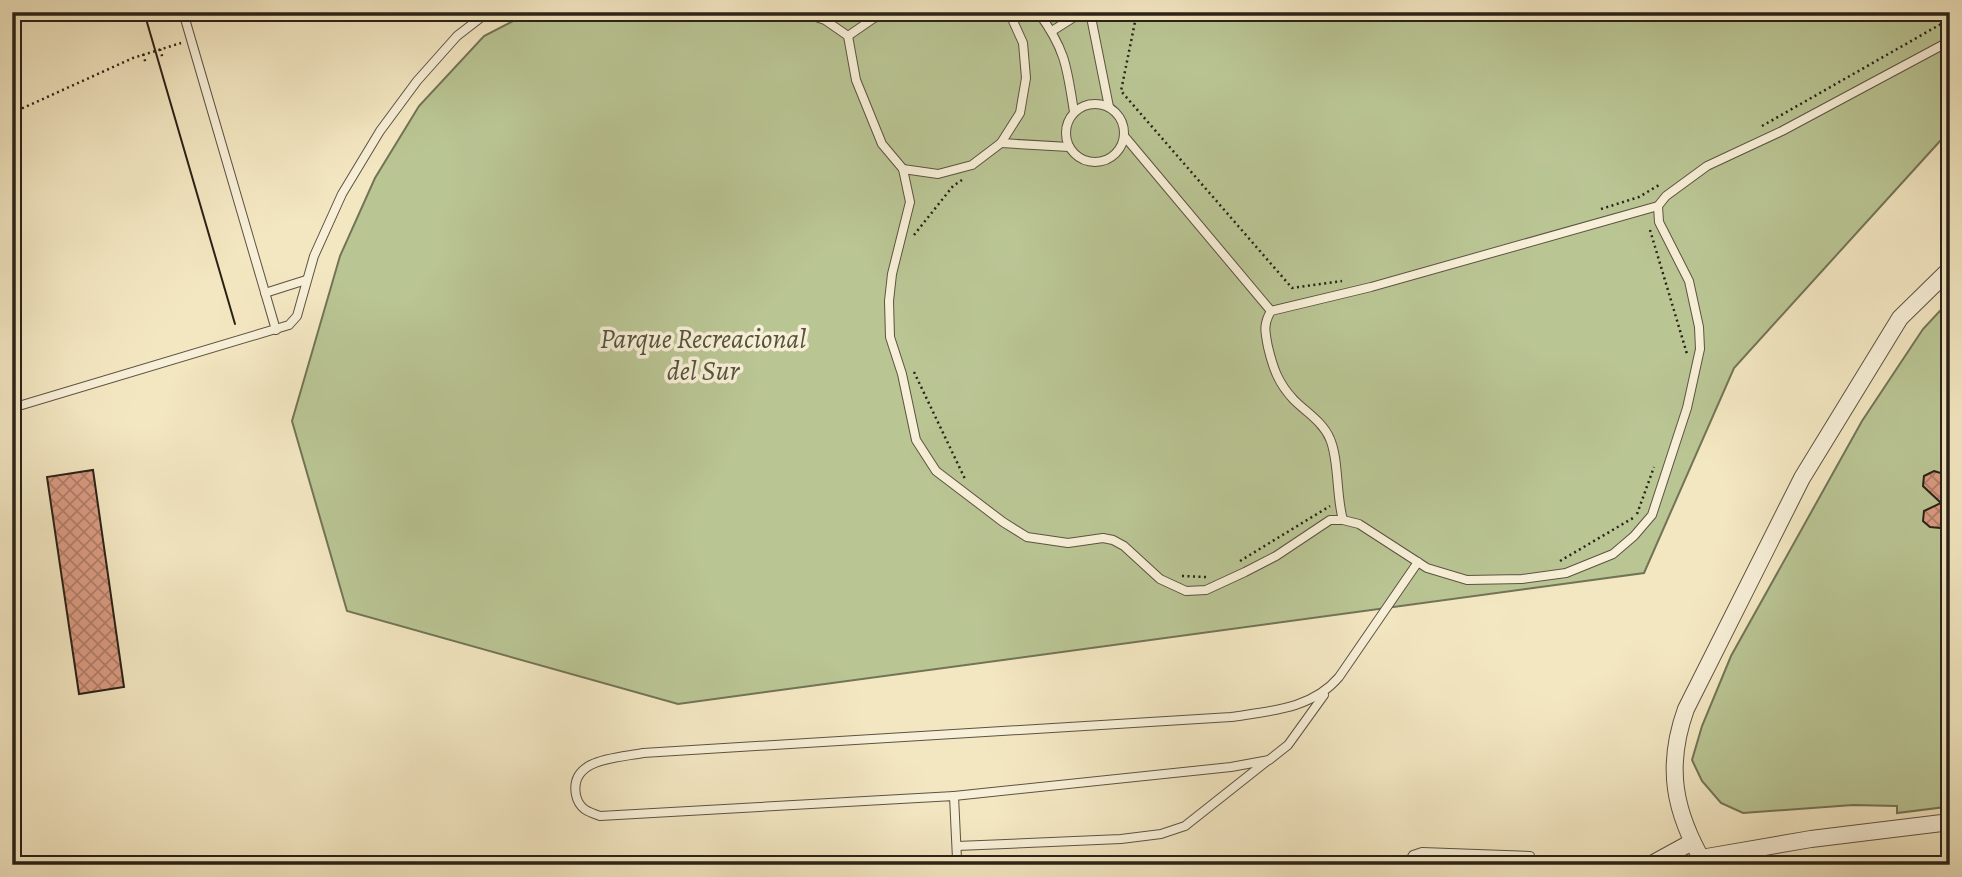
<svg xmlns="http://www.w3.org/2000/svg" width="1962" height="877" viewBox="0 0 1962 877" font-family="Alegreya,serif">
	<style>
		.green { fill: #bac594; stroke: #727456; stroke-width: 2 }
		.building { fill: url(#building-cross-hatch); stroke: #2a2217; stroke-width: 2 }
		.lines { fill: none; stroke-linecap: round; stroke-linejoin: round }
		.service-casing { stroke: #5c5342; stroke-width: 10 }
		.minor-casing { stroke: #5c5342; stroke-width: 18 }
		.path { stroke: #2a2217; stroke-width: 2.5; stroke-dasharray: 2 3.5; stroke-linecap: butt }
		.service { stroke: #f7efd7; stroke-width: 8 }
		.minor { stroke: #f7efd7; stroke-width: 16 }
		.tram { stroke: #2a2217; stroke-width: 2 }
		.labels { text-anchor: middle; dominant-baseline: central; stroke-width: 7; stroke-linejoin: round; paint-order: stroke }
		.park-label { font-size: 28px; font-style: italic; fill: #55533c; stroke: #f7efd7 }
	</style>
	<defs>
		<pattern id="building-cross-hatch" width="8" height="8" patternUnits="userSpaceOnUse" patternTransform="scale(1.75)"><rect width="8" height="8" fill="#da9b82"/><path d="M0 0l8 8M0 8l8-8" fill="none" stroke="#b17e69"/></pattern>
	</defs>
	<rect width="100%" height="100%" fill="#f3e7c2"/>
	<filter id="stains"><feTurbulence type="fractalNoise" baseFrequency=".00286" numOctaves="4"/><feColorMatrix values="0 0 0 0 .2 0 0 0 0 .09 0 0 0 0 .02 0 0 0 .5 -.17"/></filter>
	<radialGradient id="worn" r=".72"><stop offset=".6" stop-color="#630" stop-opacity="0"/><stop offset="1" stop-color="#630" stop-opacity=".3"/></radialGradient>
	<g class="green">
		<path d="M531 12H1950V130L1734 368 1644 573 678 704 347 611 292 421 340 256 375 178 419 106 484 36Z"/>
		<path d="M1950 300V794L1945 795V807L1897 813V806L1853 805 1743 813 1721 803 1702 781 1692 760 1702 726 1731 656 1862 421 1923 329Z"/>
	</g>
	<g class="building">
		<path d="M93 470 124 687 79 694 47 477Z"/>
		<path d="M1934 471 1950 476V529L1930 527 1923 521 1924 511 1941 503 1923 486 1924 476Z"/>
	</g>
	<g class="lines">
		<g class="service-casing">
			<g id="service">
				<path d="M183 12 276 330"/>
				<path d="M801 12 825 20 848 36 856 80 882 144 903 169 910 202 892 274 889 301 890 337 902 374 916 440 936 471 1003 522 1027 537 1068 543 1103 538 1113 540 1124 546 1160 579 1186 591 1206 590 1245 572 1276 556 1330 520H1343L1359 524 1427 568 1467 580 1522 579 1566 573 1613 554 1634 536 1652 515 1687 408 1700 349 1699 327 1689 281 1659 222 1658 206 1666 196 1707 166 1782 131 1950 41"/>
				<path d="M1038 12C1066 50 1067 68 1074 112"/>
				<path d="M1090 12 1109 107"/>
				<path d="M1946 12 1950 19"/>
				<path d="M1052 31 1082 12"/>
				<path d="M848 36 874 18 889 12"/>
				<circle cx="1095" cy="133" r="29"/>
				<path d="M1125 137 1271 311"/>
				<path d="M1001 143 1069 147"/>
				<path d="M903 169 938 174 972 165 1001 143 1020 113 1026 78 1023 43 1009 12"/>
				<path d="M265 293 306 280"/>
				<path d="M12 408 289 325 297 316 314 256 342 194 380 131 417 81 457 36 488 12"/>
				<path d="M1343 520C1336 496 1339 459 1330 439 1323 422 1306 412 1294 400 1278 383 1273 368 1268 347 1265 332 1263 324 1271 311L1371 287 1658 206"/>
				<path d="M954 796 1231 767 1269 760 1288 745 1324 695"/>
				<path d="M957 846 1121 839 1161 834 1185 826 1267 761"/>
				<path d="M960 865 957 859 954 796 600 816C588 812 579 809 576 795 569 758 618 758 643 753L1231 717C1270 711 1312 709 1339 677L1418 562"/>
				<path d="M1407 865 1413 855 1422 852 1530 856"/>
			</g>
		</g>
		<g class="minor-casing">
			<g id="minor">
				<path d="M1650 865 1692 842"/>
				<path d="M1690 865 1701 858 1811 839 1950 822"/>
				<path d="M1705 865C1674 812 1665 767 1686 709L1802 478 1900 318 1950 269"/>
			</g>
		</g>
		<g class="path">
			<path d="M1137 12 1121 91 1292 288 1342 281"/>
			<path d="M160 49 163 59"/>
			<path d="M143 54 146 64"/>
			<path d="M12 113 133 58 181 43"/>
			<path d="M1762 126 1941 24"/>
			<path d="M1601 209 1639 197 1659 185"/>
			<path d="M1650 230 1687 354"/>
			<path d="M914 235 953 186 962 180"/>
			<path d="M914 372 965 479"/>
			<path d="M1637 514 1654 467"/>
			<path d="M1240 561 1330 506"/>
			<path d="M1560 561 1633 518"/>
			<path d="M1182 576 1207 577"/>
		</g>
		<use href="#service" class="service"/>
		<use href="#minor" class="minor"/>
		<path class="tram" d="M144 12 235 324"/>
	</g>
	<g class="labels">
		<g class="park-label">
			<text x="703" y="339">Parque Recreacional<tspan x="703" dy="32">del Sur</tspan></text>
		</g>
	</g>
	<rect width="1962" height="877" fill="none" stroke="#f3e7c2" stroke-width="42"/>
	<rect x="14" y="14" width="1934" height="849" fill="none" stroke="#2a2217" stroke-width="3.5"/>
	<rect x="21" y="21" width="1920" height="835" fill="none" stroke="#2a2217" stroke-width="2"/>
	<rect width="100%" height="100%" filter="url(#stains)"/>
	<rect width="100%" height="100%" fill="url(#worn)"/>
</svg>
